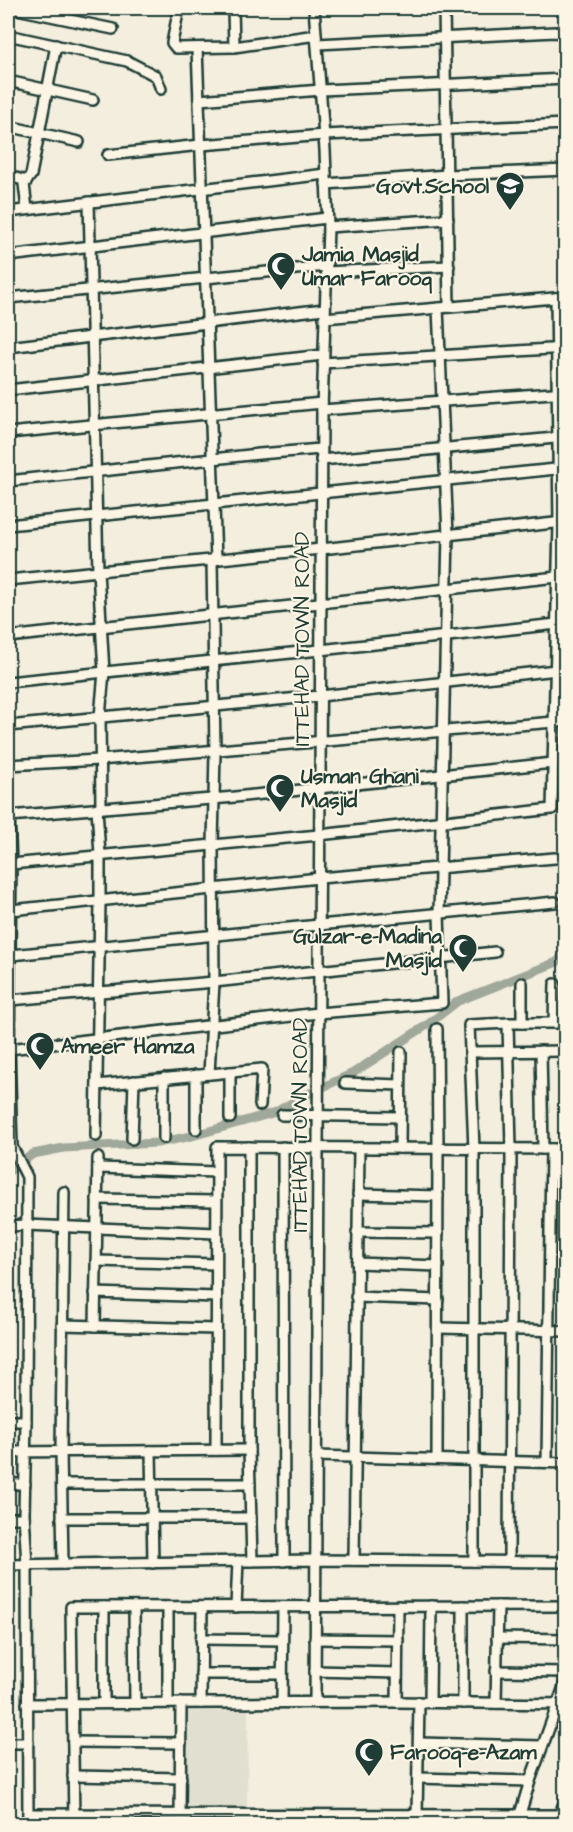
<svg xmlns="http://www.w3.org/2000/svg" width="573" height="1832" viewBox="0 0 573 1832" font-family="'Architects Daughter',sans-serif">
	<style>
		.built { fill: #e1dfd0 }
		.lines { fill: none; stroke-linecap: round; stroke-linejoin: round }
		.canal { stroke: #a0a89b; stroke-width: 9 }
		.minor-casing { stroke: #1f3d34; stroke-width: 14 }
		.minor { stroke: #fcf5e5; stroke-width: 9 }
		.labels { text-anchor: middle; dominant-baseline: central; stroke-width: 4.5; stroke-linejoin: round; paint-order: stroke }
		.poi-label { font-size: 21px; font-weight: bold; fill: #1f3d34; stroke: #fcf5e5; text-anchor: start }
		.street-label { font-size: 21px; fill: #1f3d34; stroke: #fcf5e5 }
	</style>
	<rect width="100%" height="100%" fill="#f3eede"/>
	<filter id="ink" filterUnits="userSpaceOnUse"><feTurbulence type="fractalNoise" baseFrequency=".0167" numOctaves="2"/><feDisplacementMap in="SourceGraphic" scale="12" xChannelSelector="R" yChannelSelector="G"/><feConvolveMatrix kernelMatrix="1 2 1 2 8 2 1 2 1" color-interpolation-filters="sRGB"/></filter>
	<g filter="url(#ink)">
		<path class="built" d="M248 1702 247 1814H180L181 1703Z"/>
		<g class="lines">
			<path class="canal" d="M8 1172 33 1154 64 1148 157 1143 192 1136 276 1112 302 1097 353 1073 427 1025 458 1001 557 962 565 953 566 931"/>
			<g class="minor-casing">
				<g id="minor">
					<path d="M12 8 113 29"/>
					<path d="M179 8 172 43 176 48 234 47 316 35"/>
					<path d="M233 8 234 47"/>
					<path d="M314 8 325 150 328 227 322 410 315 1702"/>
					<path d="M444 8 449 307"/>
					<path d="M8 35 127 61 156 76 161 89"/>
					<path d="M317 44 555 32 566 34"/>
					<path d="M197 48 216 560"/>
					<path d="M8 81 93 100"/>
					<path d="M199 100 321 90 566 79"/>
					<path d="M8 126 79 142"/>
					<path d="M108 155 201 145 324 135 566 124"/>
					<path d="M8 176 27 181"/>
					<path d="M326 184 447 175 566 170"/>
					<path d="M89 202 98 571 104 672 100 717 101 808"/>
					<path d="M27 209 24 184 31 175 56 45"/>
					<path d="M8 212 326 174"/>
					<path d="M328 227 448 219"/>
					<path d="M8 256 327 218"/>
					<path d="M326 272 449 266"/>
					<path d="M8 298 326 266"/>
					<path d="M324 318 566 297"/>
					<path d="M8 347 324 309"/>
					<path d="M323 363 566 348"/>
					<path d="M8 390 323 355"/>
					<path d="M322 410 566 392"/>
					<path d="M8 433 322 403"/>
					<path d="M321 460 566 437"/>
					<path d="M8 481 259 454 321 449"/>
					<path d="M8 525 566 468"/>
					<path d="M212 560 215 751 213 845 214 982 495 952"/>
					<path d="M8 580 321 549 563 522"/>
					<path d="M8 637 566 576"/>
					<path d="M8 682 320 650 566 623"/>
					<path d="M8 726 320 696 566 669"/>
					<path d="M8 765 99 760 566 721"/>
					<path d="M8 864H11L9 816 235 797 553 763"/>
					<path d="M11 910 319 878 555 858"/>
					<path d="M11 955 555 902"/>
					<path d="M10 1000 214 982 209 1074"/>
					<path d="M522 1023V983"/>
					<path d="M554 1023 555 984"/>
					<path d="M437 1029 438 1148 437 1459"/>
					<path d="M9 1049 318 1013 442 1003 439 914 448 535 438 308"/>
					<path d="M541 1051 543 1149"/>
					<path d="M470 1052 566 1051"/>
					<path d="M345 1083 400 1085"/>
					<path d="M97 1085 262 1069 260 1105"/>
					<path d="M282 1115 400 1117"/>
					<path d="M230 1118V1072"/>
					<path d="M196 1129V1075"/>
					<path d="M96 1136 100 901V855L97 808"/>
					<path d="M164 1138V1078"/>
					<path d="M132 1139 134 1081"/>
					<path d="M249 1147V1450L252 1561"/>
					<path d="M283 1147 284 1561"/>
					<path d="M400 1148 401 1052"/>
					<path d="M98 1168 216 1172"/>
					<path d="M358 1194 438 1196"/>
					<path d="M97 1199 216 1201"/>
					<path d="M8 1226 26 1225 216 1233"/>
					<path d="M357 1232 438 1233"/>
					<path d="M96 1261 216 1264"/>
					<path d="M357 1263 438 1266"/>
					<path d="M95 1293 216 1297"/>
					<path d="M356 1297 438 1300"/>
					<path d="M62 1325 216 1329"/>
					<path d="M95 1326 98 1158"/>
					<path d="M438 1328 566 1331"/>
					<path d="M8 1421H26"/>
					<path d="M216 1450 217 1147 566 1149"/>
					<path d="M151 1451 153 1563"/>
					<path d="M8 1452 249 1450"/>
					<path d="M316 1456 566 1463"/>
					<path d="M547 1462 551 1149"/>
					<path d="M8 1484H25"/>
					<path d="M62 1484H250"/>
					<path d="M8 1518H24"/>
					<path d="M62 1518H251"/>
					<path d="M354 1560 359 1148"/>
					<path d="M474 1561V1149L469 1025 508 1023"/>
					<path d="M509 1561 511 1149 508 1023H566"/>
					<path d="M63 1564 61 1451 64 1192"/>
					<path d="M8 1565 315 1560 566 1562"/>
					<path d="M463 1606V1703"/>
					<path d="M104 1607V1703"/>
					<path d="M134 1607 135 1703"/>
					<path d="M236 1607 238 1561"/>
					<path d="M497 1638 566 1639"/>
					<path d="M201 1639 282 1640"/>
					<path d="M315 1639 398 1640"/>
					<path d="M315 1671 397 1673"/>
					<path d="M496 1671 566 1672"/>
					<path d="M201 1674H282"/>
					<path d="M282 1702 283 1607"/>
					<path d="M397 1702 398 1606"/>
					<path d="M430 1702 431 1606"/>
					<path d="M168 1703V1607"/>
					<path d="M201 1703 202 1607"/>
					<path d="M496 1703 498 1606"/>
					<path d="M27 1704 397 1702 566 1704"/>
					<path d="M73 1742 181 1743"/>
					<path d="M8 1743H28"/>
					<path d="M419 1743 542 1746"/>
					<path d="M73 1776 181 1778"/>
					<path d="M418 1778 530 1781"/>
					<path d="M28 1814 566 1815"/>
					<path d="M180 1814 181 1703"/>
					<path d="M417 1815 419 1702"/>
					<path d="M28 1824 27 1565 24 1514 26 1421 27 1177 12 1147 9 1049 11 864 319 835 552 809 559 523 556 298"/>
					<path d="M74 1824 71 1607 566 1606"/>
					<path d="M517 1824 530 1781 566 1681"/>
					<path d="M556 1824 566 1798"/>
				</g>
			</g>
			<use href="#minor" class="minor"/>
		</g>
	</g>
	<defs>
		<g id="school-pin" transform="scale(1.5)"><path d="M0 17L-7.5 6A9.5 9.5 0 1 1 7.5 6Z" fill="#1f3d34" stroke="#fcf5e5"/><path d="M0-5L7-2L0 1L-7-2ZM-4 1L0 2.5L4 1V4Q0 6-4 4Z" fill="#fff"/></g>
		<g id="mosque-pin" transform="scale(1.5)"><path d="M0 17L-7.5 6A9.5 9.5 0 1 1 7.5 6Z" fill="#1f3d34" stroke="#fcf5e5"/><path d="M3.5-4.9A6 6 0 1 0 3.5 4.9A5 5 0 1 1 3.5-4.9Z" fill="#fff"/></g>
	</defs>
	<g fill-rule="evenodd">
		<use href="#school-pin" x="510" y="186"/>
		<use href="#mosque-pin" x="281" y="266"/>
		<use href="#mosque-pin" x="280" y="788"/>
		<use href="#mosque-pin" x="463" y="948"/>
		<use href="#mosque-pin" x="40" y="1046"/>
		<use href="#mosque-pin" x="369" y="1752"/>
	</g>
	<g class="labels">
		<g class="poi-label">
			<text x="489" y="186" text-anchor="end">Govt.School</text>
			<text x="302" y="254">Jamia Masjid<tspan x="302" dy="24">Umar Farooq</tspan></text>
			<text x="301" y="776">Usman Ghani<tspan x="301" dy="24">Masjid</tspan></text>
			<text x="442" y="936" text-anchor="end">Gulzar-e-Madina<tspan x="442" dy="24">Masjid</tspan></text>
			<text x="61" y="1046">Ameer Hamza</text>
			<text x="390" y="1752">Farooq-e-Azam</text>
		</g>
		<g class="street-label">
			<text transform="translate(302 639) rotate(-90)">ITTEHAD TOWN ROAD</text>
			<text transform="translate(300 1125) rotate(-90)">ITTEHAD TOWN ROAD</text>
		</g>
	</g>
	<rect width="573" height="1832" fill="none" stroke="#fcf5e5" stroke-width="30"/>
	<rect x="15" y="15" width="543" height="1802" fill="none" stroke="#1f3d34" stroke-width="2" filter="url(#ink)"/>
</svg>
